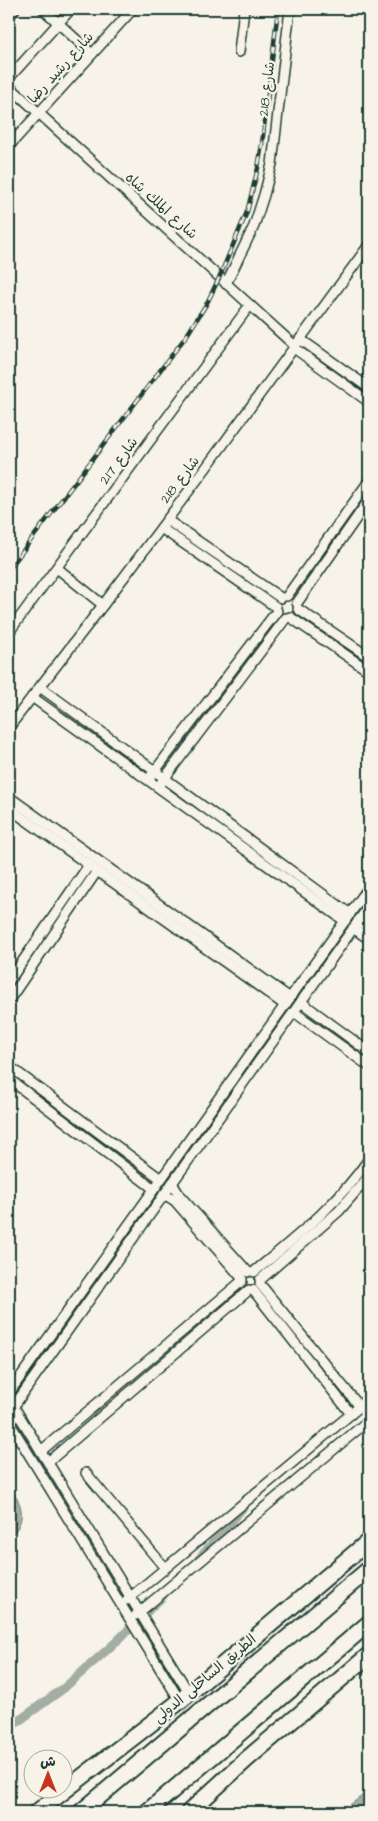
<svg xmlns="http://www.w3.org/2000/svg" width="378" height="1821" viewBox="0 0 378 1821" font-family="'Architects Daughter','Playpen Sans Arabic',sans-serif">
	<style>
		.water { fill: #a4ada3; stroke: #6f8077 }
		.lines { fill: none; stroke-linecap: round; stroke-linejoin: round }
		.canal { stroke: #a4ada3; stroke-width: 9 }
		.minor-casing { stroke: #1f3d34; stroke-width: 12 }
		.motorway-casing { stroke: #1f3d34; stroke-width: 19 }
		.minor { stroke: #f7f3e8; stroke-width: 9 }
		.motorway { stroke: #f7f3e8; stroke-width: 15 }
		.rail-casing { stroke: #1f3d34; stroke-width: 4.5 }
		.rail { stroke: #f7f3e8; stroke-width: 2.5; stroke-dasharray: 8; stroke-linecap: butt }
		.labels { text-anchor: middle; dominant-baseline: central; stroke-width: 4.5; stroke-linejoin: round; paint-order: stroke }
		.street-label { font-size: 14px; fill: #1f3d34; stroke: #f7f3e8 }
	</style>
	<rect width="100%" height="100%" fill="#f7f3e8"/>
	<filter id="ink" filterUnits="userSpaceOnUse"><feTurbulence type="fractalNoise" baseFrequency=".02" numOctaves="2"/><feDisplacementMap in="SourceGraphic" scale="10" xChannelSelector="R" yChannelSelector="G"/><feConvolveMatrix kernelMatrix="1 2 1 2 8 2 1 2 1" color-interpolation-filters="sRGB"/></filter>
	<g filter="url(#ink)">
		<g class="water">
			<path d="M9 1489C25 1503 26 1524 9 1537Z"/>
			<path d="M369 1791V1812H343L351 1804Z"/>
		</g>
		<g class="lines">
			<g class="canal">
				<path d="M198 1560 245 1505"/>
				<path d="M9 1728 64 1688 116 1642 163 1596"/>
			</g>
			<g class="minor-casing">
				<g id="minor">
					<path d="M43 9 92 54"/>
					<path d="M9 16 15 9"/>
					<path d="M239 52 244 9"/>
					<path d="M9 78 71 9"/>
					<path d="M9 86 295 346"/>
					<path d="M9 146 133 9"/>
					<path d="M226 284 254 226 264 195 272 164 290 9"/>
					<path d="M300 339 369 388"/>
					<path d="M294 348 369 402"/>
					<path d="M167 520 281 598"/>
					<path d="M161 528 276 607"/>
					<path d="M57 568 103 605"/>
					<path d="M287 596 369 481"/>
					<path d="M297 603 369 500"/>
					<path d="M298 609 369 657"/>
					<path d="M290 617 369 671"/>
					<path d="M9 632 250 305"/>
					<path d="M40 687 350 914"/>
					<path d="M32 697 345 921"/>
					<path d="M9 727 103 605 200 476 369 245"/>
					<path d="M151 776 277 611"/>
					<path d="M161 783 286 618"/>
					<path d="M9 797 290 998"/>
					<path d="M9 808 285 1005"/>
					<path d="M358 921 369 928"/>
					<path d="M353 928 369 939"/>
					<path d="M9 981 89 865"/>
					<path d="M9 1000 97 871"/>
					<path d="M301 1002 369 1052"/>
					<path d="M294 1012 369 1066"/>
					<path d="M9 1066 161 1179"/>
					<path d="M9 1079 154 1189"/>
					<path d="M172 1183 180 1196 248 1272"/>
					<path d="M164 1194 175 1201 242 1278"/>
					<path d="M254 1272C296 1237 338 1204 369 1159"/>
					<path d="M260 1280 339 1211 369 1176"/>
					<path d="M260 1284 360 1407"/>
					<path d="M253 1290 351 1414"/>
					<path d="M9 1393 369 887"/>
					<path d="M9 1399 189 1693"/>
					<path d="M9 1413 369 906"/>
					<path d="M9 1422 180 1701"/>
					<path d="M41 1451 242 1281"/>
					<path d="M48 1462 249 1290"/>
					<path d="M86 1473 165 1568"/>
					<path d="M127 1600 369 1399"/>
					<path d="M136 1615 369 1420"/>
				</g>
			</g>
			<g class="motorway-casing">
				<g id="motorway">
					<path d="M37 1812 180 1701 369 1541"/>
					<path d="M81 1812 369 1569"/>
					<path d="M147 1812 369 1623"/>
					<path d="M189 1812 247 1759 369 1655"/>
				</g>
			</g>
			<use href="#minor" class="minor"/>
			<use href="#motorway" class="motorway"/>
			<g class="rail-casing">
				<path id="rail" d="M9 569 187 335 207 303 219 278 247 212 258 168 262 144 278 9"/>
			</g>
			<use href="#rail" class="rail"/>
		</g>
	</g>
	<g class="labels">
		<g class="street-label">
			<text transform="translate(61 68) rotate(-48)">شارع رشيد رضا</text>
			<text transform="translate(267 89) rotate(-83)">شارع 218</text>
			<text transform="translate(161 206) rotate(42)">شارع الملك شاه</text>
			<text transform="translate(119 461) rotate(-54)">شارع 217</text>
			<text transform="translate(180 480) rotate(-53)">شارع 218</text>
			<text transform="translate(205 1679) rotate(-40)">الطريق الساحلى الدولى</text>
		</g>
	</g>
	<rect width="378" height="1821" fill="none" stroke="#f7f3e8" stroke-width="30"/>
	<rect x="15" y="15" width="348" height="1791" fill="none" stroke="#1f3d34" stroke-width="2" filter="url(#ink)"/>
	<g transform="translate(48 1774)"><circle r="24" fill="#f7f3e8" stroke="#a1aaa0"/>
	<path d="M0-4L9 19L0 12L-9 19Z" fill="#c8321e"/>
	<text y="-8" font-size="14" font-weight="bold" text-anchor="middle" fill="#1f3d34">ش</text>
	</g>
</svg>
